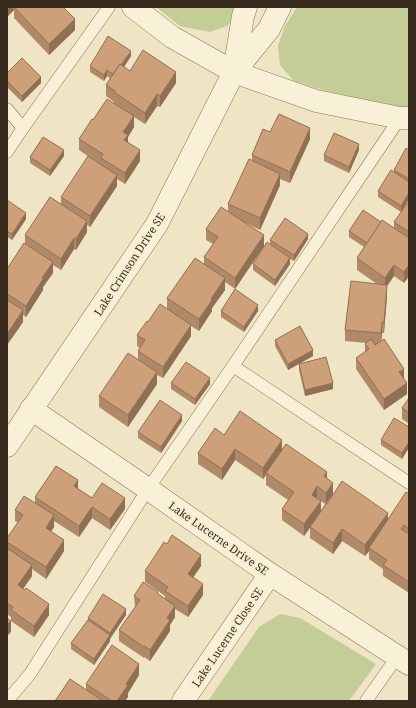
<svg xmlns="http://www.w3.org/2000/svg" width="416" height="708" viewBox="0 0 416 708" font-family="'Noto Serif',serif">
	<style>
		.green { fill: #c4cd97 }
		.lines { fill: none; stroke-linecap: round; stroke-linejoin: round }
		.lane-casing { stroke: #89755a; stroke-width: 13 }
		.street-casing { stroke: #89755a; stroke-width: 23 }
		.lane { stroke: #f9f1d7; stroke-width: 12 }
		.street { stroke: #f9f1d7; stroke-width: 22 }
		.wall { fill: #b08a68; fill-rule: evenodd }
		.shaded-wall { fill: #907055 }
		.building { fill: #cda079; stroke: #907055 }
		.labels { text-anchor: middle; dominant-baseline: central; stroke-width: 3.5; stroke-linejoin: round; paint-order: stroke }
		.street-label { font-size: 11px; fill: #392c1e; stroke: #f6eed3 }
	</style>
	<rect width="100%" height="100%" fill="#efe4c3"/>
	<g class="green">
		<path d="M156 7H240L238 14 227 26 210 32 180 26Z"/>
		<path d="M297 7H409V110L322 90 294 81 280 65 278 46 285 26Z"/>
		<path d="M280 614 300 618 376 664 349 701H208L259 627Z"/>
	</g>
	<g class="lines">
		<g class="lane-casing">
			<g id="lane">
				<path d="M7 109 23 128"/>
				<path d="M7 152 23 128 109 7"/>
				<path d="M233 366 409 483"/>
				<path d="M7 701 30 674 148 489 233 366 400 118"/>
				<path d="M366 701 397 657"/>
			</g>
		</g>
		<g class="street-casing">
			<g id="street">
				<path d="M133 7 172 37 234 72 316 101 400 118H409"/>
				<path d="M234 71 243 16 246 7"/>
				<path d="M31 409 148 489 270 574 409 664"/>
				<path d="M7 446 157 224 234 72 269 29 280 7"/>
				<path d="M183 701 270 574"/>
			</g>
		</g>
		<use href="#lane" class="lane"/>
		<use href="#street" class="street"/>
	</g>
	<g class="wall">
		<path d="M7 7H63L75 30 49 55 14 18V10L7 17Z"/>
		<path d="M131 56 124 67 130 71 176 83 160 107 157 106 145 124 134 117V127L128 137V142L140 161 125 184 117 179V186L90 227 87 225V232L76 250 74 249 61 270 53 265V273L43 287V290L26 317 23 315V322L7 345V269L25 243V235L61 204V197L101 165 79 150V139L93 120 114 103V102L106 96V85L110 78 107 76 104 81 90 72V66Z"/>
		<path d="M7 73 41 83 22 102 7 87Z"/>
		<path d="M270 132 310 139 290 183 280 179V185L260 230 244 222 264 246 235 289 225 282V290L212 308V311L199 331 191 326V336L163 378 157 375V384L128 427 99 407V396L138 359V351L140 348 137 346V335L148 322 167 309V298L204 264V257L213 244 206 240V229L228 212V204L252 160V155Z"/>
		<path d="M359 150 349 173 324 161V155Z"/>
		<path d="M409 150V199L401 212 378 197V191L394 172V170Z"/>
		<path d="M64 156 50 176 30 163V157Z"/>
		<path d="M7 200 26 219 12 240 7 237Z"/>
		<path d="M409 201V276L404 283 394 276 387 286V296L384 333H382L381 341 404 379 407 394 384 410 356 369V358L365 352V344L366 343 345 341V330L377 284 357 270V258L364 247 349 237V231L381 222 394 228V222Z"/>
		<path d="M308 239 294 261 290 259V264L275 286 253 270V264L270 244V240Z"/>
		<path d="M221 311H258L244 332 221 317Z"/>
		<path d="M275 340 313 356 288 370 275 346Z"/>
		<path d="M299 364 333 389 305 396 299 370Z"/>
		<path d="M171 383 210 384 195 405 171 389Z"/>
		<path d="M409 398V424L402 419V408Z"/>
		<path d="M182 421 161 453 138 438V432Z"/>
		<path d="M409 427 402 459 381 445V440Z"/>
		<path d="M224 435 282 450 327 478 333 494 326 504 388 520 409 494V593L383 576V569L369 559V551L365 556 342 541 333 554 310 538V528L304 536 282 520V509L288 500 266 485V475L263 479 235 460 222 480 198 464V453ZM317 498 325 504 321 511Z"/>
		<path d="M78 489 92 498 125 509 110 530 92 518 79 537 54 521V527L51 531 64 551 46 579 32 569V576L23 589 49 615 34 637 11 621V617L7 614V538L18 523 15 521V510L35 503V497Z"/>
		<path d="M201 566 193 577 203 595 188 617 175 609V617L170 625V631L150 661 144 657V658L119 641V630L135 607 134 596 158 594 165 599V596L145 582V571Z"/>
		<path d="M126 615 110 638V641L94 665 71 649V643L88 620V618Z"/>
		<path d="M139 675 128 693V697L125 701H55L86 690V684Z"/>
	</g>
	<g class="shaded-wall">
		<path d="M7 7H14V10L7 17Z"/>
		<path d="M75 19V30L49 55V44Z"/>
		<path d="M131 51V56L115 81V75Z"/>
		<path d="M107 70V76L104 81V75Z"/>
		<path d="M176 72V83L160 107V96Z"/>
		<path d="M41 77V83L22 102V96Z"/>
		<path d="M157 94V106L145 124V113Z"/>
		<path d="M134 116V127L128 137V146L124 151 123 132Z"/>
		<path d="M310 128V139L290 183V172Z"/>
		<path d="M359 144V150L349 173V167Z"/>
		<path d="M64 150V156L50 176V170Z"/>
		<path d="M140 150V161L125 184V173Z"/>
		<path d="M280 174V185L260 230V218Z"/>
		<path d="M117 175V186L90 227V216Z"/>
		<path d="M409 193V199L401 212V206Z"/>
		<path d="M26 213V219L12 240V234Z"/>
		<path d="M87 221V232L76 250V239Z"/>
		<path d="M308 234V239L294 261V255Z"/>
		<path d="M264 235V246L235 289V278Z"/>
		<path d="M74 238V249L61 270V259Z"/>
		<path d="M290 258V264L275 286V280Z"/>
		<path d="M53 262V273L43 287V290L26 317V306L42 278Z"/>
		<path d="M394 265V276L387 286V296L384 333 385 278Z"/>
		<path d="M409 265V276L404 283V272Z"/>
		<path d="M225 278V290L212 308V311L199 331V319L211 299Z"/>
		<path d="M258 305V311L244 332V327Z"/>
		<path d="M23 310V322L7 345V334Z"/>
		<path d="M382 322V333L381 344V333Z"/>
		<path d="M191 325V336L163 378V367Z"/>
		<path d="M313 350V356L288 370V364Z"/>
		<path d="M404 369V380L399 372Z"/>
		<path d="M157 372V384L128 427V415Z"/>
		<path d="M210 378V384L195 405V399Z"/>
		<path d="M333 383V389L305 396V390Z"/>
		<path d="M407 383V394L384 410V399Z"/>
		<path d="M182 415V421L161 453V447Z"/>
		<path d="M282 440V451L266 473V475L263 479V468Z"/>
		<path d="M409 442V448L402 459V453Z"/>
		<path d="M235 449V460L222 480V469Z"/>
		<path d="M327 472V483L324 476Z"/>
		<path d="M78 480V491L74 486Z"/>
		<path d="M333 483V494L326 504V493Z"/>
		<path d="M317 486V498L312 506V495Z"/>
		<path d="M125 498V509L110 530V519Z"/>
		<path d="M321 501V512L304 536V524Z"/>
		<path d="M92 507V518L79 537V526Z"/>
		<path d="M388 513V524L369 548V551L365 556V545Z"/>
		<path d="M54 515V527L46 539V528Z"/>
		<path d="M342 529V541L333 554V543Z"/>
		<path d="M64 540V551L46 579V567Z"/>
		<path d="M201 555V566L188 585V574Z"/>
		<path d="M32 565V576L18 596V585Z"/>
		<path d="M203 584V595L188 617V606Z"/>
		<path d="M49 604V615L34 637V626Z"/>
		<path d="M175 606V617L170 625V631L150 661V650L167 618Z"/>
		<path d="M126 609V615L110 639V633Z"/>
		<path d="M11 621V632L7 636V625Z"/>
		<path d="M110 635V641L94 665V659Z"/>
		<path d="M139 664V675L128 693V697L125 701H117L126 684Z"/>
	</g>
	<g class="building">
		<path d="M14 7H63L75 19 49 44Z"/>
		<path d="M108 36 131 51 121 65 120 64 113 74 107 70 104 75 90 66Z"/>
		<path d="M143 50 176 72 160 96 157 94 145 113 114 92 115 91 106 85 120 64 130 71Z"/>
		<path d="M22 58 41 77 22 96 7 81V73Z"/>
		<path d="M107 99 134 116 123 132 128 135 124 140 140 150 125 173 101 158 103 154 79 139 92 119 93 120Z"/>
		<path d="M279 114 310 128 290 172 252 155 263 129 270 132Z"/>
		<path d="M334 133 359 144 349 167 324 155Z"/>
		<path d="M43 137 64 150 50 170 30 157Z"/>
		<path d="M406 148 409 150V179L394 170Z"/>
		<path d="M88 156 117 175 90 216 61 197Z"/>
		<path d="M249 159 280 174 260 218 228 204Z"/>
		<path d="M391 170 409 182V193L401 206 378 191Z"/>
		<path d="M50 197 87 221 76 239 74 238 61 259 25 235Z"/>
		<path d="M7 200 26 213 12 234 7 231Z"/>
		<path d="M409 201V232L394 222Z"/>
		<path d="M221 207 264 235 235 278 204 257 218 237 206 229Z"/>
		<path d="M363 210 381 222 367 243 349 231Z"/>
		<path d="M285 218 308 234 294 255 270 240Z"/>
		<path d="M382 220 409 238V265L404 272 394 265 385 278 357 258Z"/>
		<path d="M267 242 290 258 275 280 253 264Z"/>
		<path d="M24 243 53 262 42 278 43 279 26 306 7 294V269Z"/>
		<path d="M195 258 225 278 211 299 212 300 199 319 167 298Z"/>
		<path d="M351 281 387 285 384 322H382L381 333 345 330Z"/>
		<path d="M235 289 258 305 244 327 221 311Z"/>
		<path d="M7 300 23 310 7 334Z"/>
		<path d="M160 304 191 325 163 367 138 351 145 340 137 335 147 321 148 322Z"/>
		<path d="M300 326 313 350 288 364 275 340Z"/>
		<path d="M371 339 375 345 384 339 404 369 399 372 407 383 384 399 356 358 369 349 365 344Z"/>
		<path d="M128 353 157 372 128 415 99 396Z"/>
		<path d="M326 357 333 383 305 390 299 364Z"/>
		<path d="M186 362 210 378 195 399 171 383Z"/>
		<path d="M409 398V413L402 408Z"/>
		<path d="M160 400 182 415 161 447 138 432Z"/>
		<path d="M240 411 282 440 263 468 235 449 222 469 198 453 215 428 224 435Z"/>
		<path d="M394 418 409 427V442L402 453 381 440Z"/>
		<path d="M286 444 327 472 324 476 333 483 326 493 317 486 312 495 321 501 304 524 282 509 294 492 266 473Z"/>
		<path d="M56 466 78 480 74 486 92 498 102 483 125 498 110 519 92 507 79 526 35 497Z"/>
		<path d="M342 481 388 513 365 545 342 529 333 543 310 527 326 504H327Z"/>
		<path d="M406 492 409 494V529L404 525 401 529 409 534V582L383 565 387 560 369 548Z"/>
		<path d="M24 496 54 515 46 528 64 540 46 567 7 542V538L23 515 15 510Z"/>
		<path d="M172 535 201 555 188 574 203 584 188 606 165 591 168 587 145 571 164 542 167 544Z"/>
		<path d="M7 548 32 565 18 585 25 590 26 588 49 604 34 626 11 610 13 607 7 603Z"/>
		<path d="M143 582 158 592 157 593 175 606 167 618 170 620 150 650 144 646V647L119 630 140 600 134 596Z"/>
		<path d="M103 594 126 609 110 633 88 618Z"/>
		<path d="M7 618 11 621 7 625Z"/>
		<path d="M88 620 110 635 94 659 71 643Z"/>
		<path d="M112 645 139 664 126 684 128 685 117 701H112L86 684Z"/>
		<path d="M70 679 100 699 99 701H55Z"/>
	</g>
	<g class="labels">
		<g class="street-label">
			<text transform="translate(129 264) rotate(-57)">Lake Crimson Drive SE</text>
			<text transform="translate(219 538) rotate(35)">Lake Lucerne Drive SE</text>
			<text transform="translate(227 637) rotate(-56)">Lake Lucerne Close SE</text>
		</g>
	</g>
	<rect width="416" height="708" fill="none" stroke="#392c1e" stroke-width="16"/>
</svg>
